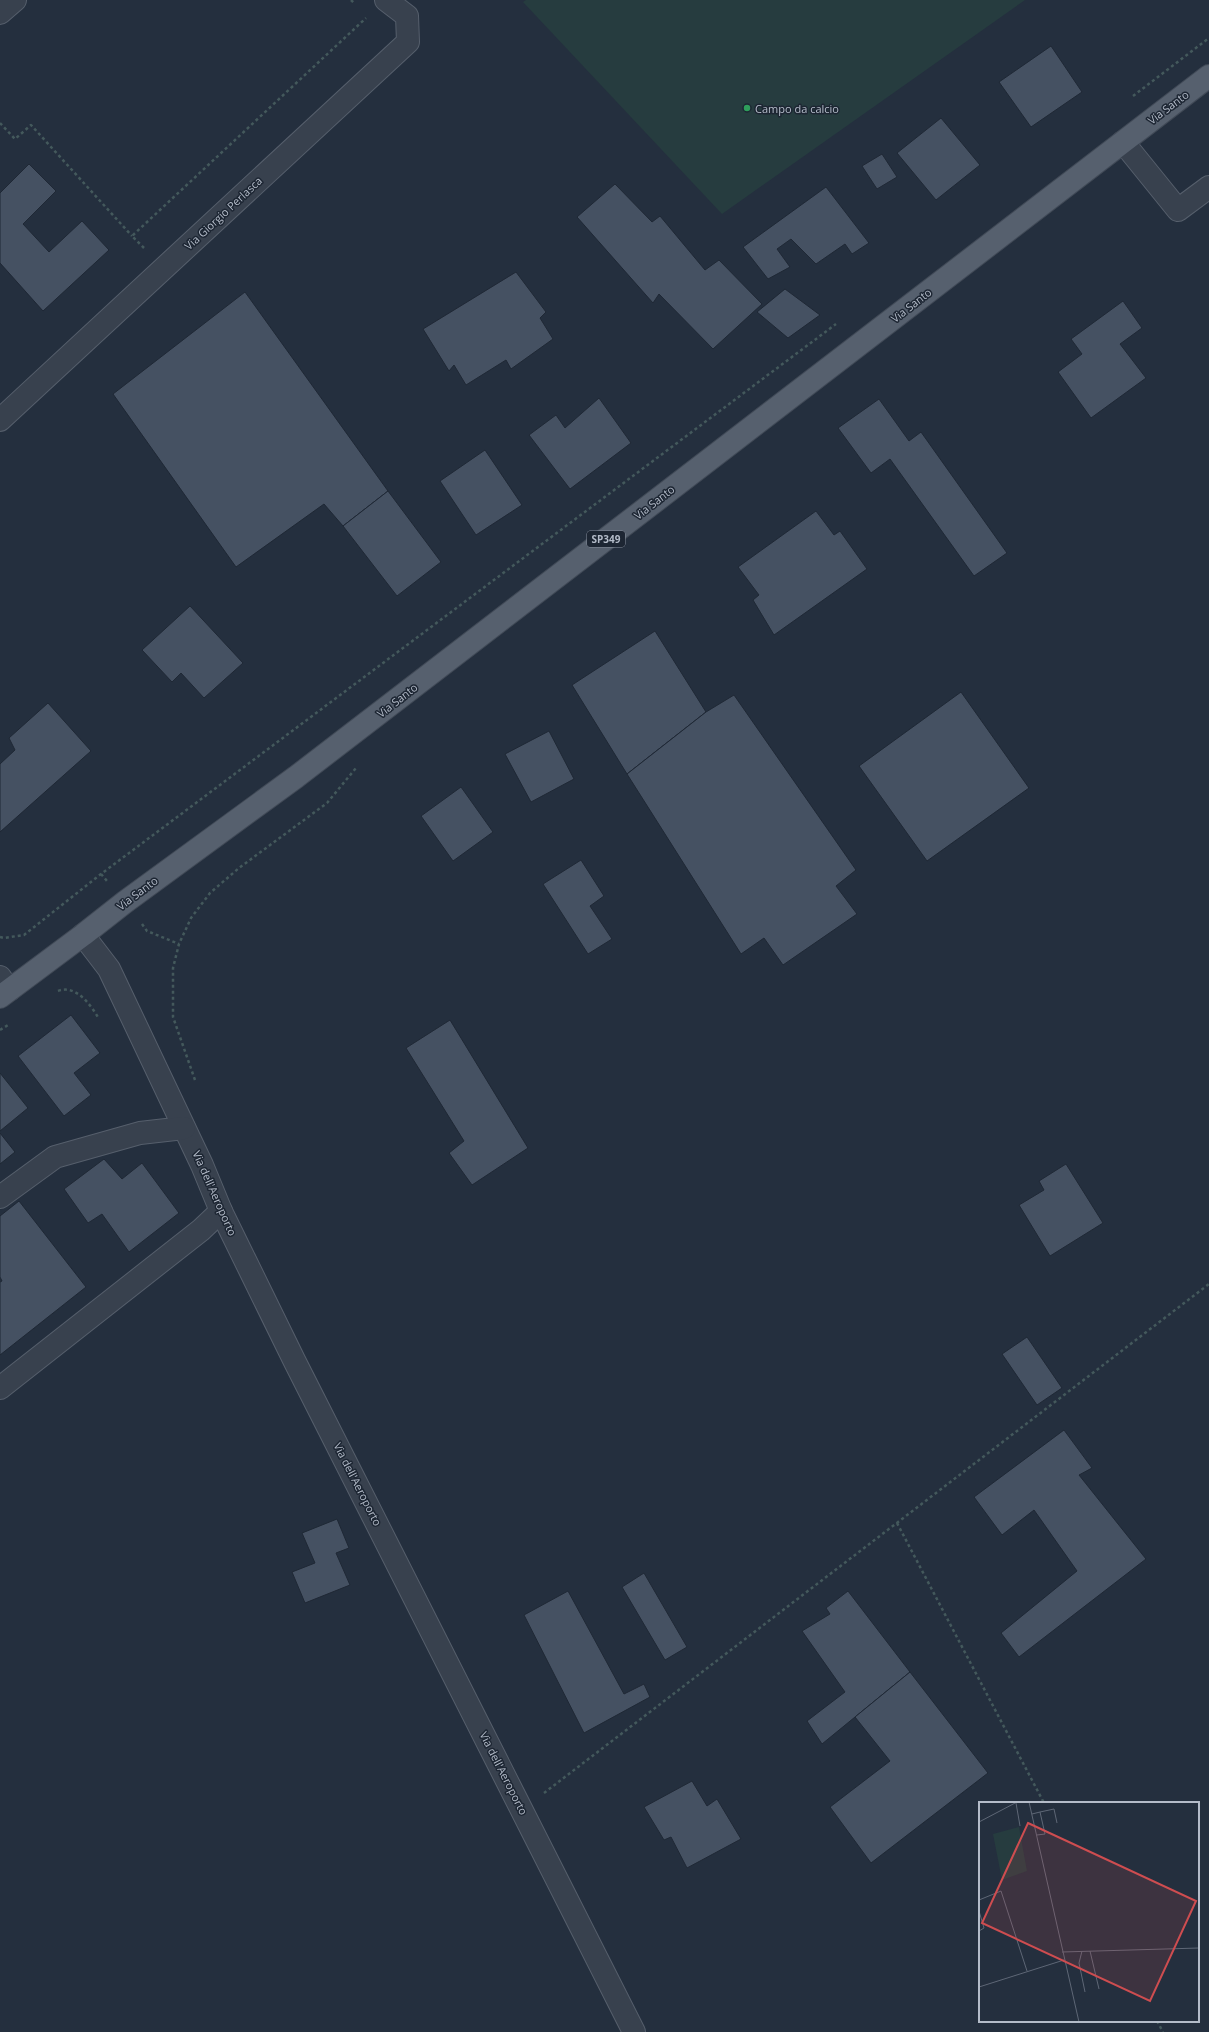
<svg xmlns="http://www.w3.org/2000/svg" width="1209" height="2032" viewBox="0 0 1209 2032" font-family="'Open Sans',sans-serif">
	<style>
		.garden { fill: #263c3f }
		.building { fill: #455162; stroke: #1f2835 }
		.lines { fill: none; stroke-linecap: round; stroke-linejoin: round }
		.minor-casing { stroke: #565f6c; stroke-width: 24 }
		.major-casing { stroke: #414a57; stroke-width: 24 }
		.path { stroke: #44595c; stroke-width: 2.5; stroke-dasharray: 3 3; stroke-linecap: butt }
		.minor { stroke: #38414e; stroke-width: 22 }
		.major { stroke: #56606e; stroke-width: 22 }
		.leisure-dot { fill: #2e9e5b; stroke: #1d2633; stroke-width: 1.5 }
		.labels { text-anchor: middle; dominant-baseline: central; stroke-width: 3; stroke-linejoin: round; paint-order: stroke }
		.shield { fill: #1d2633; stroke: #878f9c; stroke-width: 1 }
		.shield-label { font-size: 10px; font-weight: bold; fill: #b4bcc9 }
		.street-label { font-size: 11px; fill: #b4bcc9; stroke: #1d2633 }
		.poi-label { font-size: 11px; fill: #b4bcc9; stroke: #1d2633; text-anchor: start }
		.inset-road { fill: none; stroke: #5e6776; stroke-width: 1 }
		.view { fill: #ce4d50; fill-opacity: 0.15; stroke: #ce4d50; stroke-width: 2 }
		.inset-edge { fill: none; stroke: #b4bcc9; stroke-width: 2 }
	</style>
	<rect width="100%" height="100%" fill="#242f3e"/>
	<path class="garden" d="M526 0H1025L722 214 523 2Z"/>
	<g class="building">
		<path d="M1051 46 1082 92 1031 127 999 82Z"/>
		<path d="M941 118 980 165 936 200 897 153Z"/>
		<path d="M882 154 897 177 877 189 862 166Z"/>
		<path d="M29 164 56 191 23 224 49 252 82 221 109 250 43 311 0 263V193Z"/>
		<path d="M615 184 652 222 660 216 705 270 719 260 762 304 713 349 659 294 653 303 577 217Z"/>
		<path d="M826 187 869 243 852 254 845 244 816 264 791 239 777 249 790 267 768 279 743 247Z"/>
		<path d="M516 272 546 312 540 318 553 339 511 369 506 360 466 385 454 365 449 371 423 329Z"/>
		<path d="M785 289 820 315 788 338 757 312Z"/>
		<path d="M245 292 388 491 343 526 324 504 236 567 113 394Z"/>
		<path d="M1123 301 1142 328 1120 344 1146 378 1091 418 1058 372 1082 354 1071 339Z"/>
		<path d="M599 398 631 443 570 489 529 435 556 415 565 428Z"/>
		<path d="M879 399 909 441 921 432 1007 553 974 576 890 459 871 473 838 428Z"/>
		<path d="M485 450 522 505 476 535 440 481Z"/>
		<path d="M388 491 441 562 397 596 343 526Z"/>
		<path d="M816 511 834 535 840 531 867 569 774 635 753 600 759 595 738 567Z"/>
		<path d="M190 606 243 663 204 698 181 673 172 682 142 650Z"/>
		<path d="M655 631 706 712 627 774 572 685Z"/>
		<path d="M961 692 1029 788 927 861 859 766Z"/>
		<path d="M734 695 856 870 836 886 857 914 783 965 764 938 741 954 627 774 706 712Z"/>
		<path d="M48 703 91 751 0 832V764L15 750 9 738Z"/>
		<path d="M549 731 574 779 531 802 505 754Z"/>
		<path d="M461 787 493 832 453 861 421 816Z"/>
		<path d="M581 860 604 896 590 906 612 939 588 954 543 884Z"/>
		<path d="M71 1015 100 1053 74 1073 91 1095 64 1116 18 1056Z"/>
		<path d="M450 1020 528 1148 472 1185 449 1153 464 1141 406 1048Z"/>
		<path d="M0 1073 28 1108 0 1131Z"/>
		<path d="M0 1133 15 1152 0 1164Z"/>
		<path d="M104 1159 122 1179 142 1163 179 1213 129 1252 102 1214 88 1223 64 1189Z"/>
		<path d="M1066 1164 1103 1223 1050 1256 1019 1205 1044 1190 1039 1181Z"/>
		<path d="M19 1201 86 1287 0 1355V1282L2 1281 0 1277V1216Z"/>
		<path d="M1027 1337 1062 1388 1037 1405 1002 1354Z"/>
		<path d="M1064 1430 1092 1468 1079 1475 1146 1559 1019 1657 1001 1633 1077 1571 1034 1510 1002 1535 974 1497Z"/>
		<path d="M337 1519 349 1548 336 1553 350 1585 305 1603 292 1572 315 1563 302 1533Z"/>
		<path d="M644 1573 687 1647 665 1660 622 1587Z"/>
		<path d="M568 1591 624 1694 644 1684 650 1697 584 1733 524 1615Z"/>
		<path d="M848 1591 910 1672 822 1744 807 1721 845 1692 802 1631 830 1614 826 1608Z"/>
		<path d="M910 1672 988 1773 871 1863 830 1807 890 1761 855 1717Z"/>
		<path d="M692 1781 707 1806 717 1799 741 1839 687 1868 671 1837 664 1840 644 1807Z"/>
	</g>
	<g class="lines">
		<g class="minor-casing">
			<g id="minor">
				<path d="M0 13 15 0"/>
				<path d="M1123 142 1178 210 1209 187"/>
				<path d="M0 420 408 42 407 16 386 0"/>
				<path d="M83 935 109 969 202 1165 221 1211 294 1360 634 2032"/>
				<path d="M0 977 9 990"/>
				<path d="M0 1197 55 1157 140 1133 184 1128"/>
				<path d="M0 1388 201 1230 221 1211"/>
			</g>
		</g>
		<g class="major-casing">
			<path id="major" d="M0 997 83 935 125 902 296 777 1209 76"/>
		</g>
		<g class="path">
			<path d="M351 0 354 3"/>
			<path d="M1133 96 1209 38"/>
			<path d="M0 123 15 139 31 125 132 236"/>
			<path d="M144 248 132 236 366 18"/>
			<path d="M101 874 107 881"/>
			<path d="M142 924 147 931 179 944"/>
			<path d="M0 937 4 938 24 935 101 874 836 324"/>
			<path d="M58 991C76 984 91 1005 99 1019"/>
			<path d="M0 1030 8 1025"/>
			<path d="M195 1080 173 1017V968L179 944 191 918 210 893 239 868 327 803 356 768"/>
			<path d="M897 1523 1044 1803"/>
			<path d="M544 1793 1209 1284"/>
			<path d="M1157 2021 1163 2032"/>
		</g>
		<use href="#minor" class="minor"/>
		<use href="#major" class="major"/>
	</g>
	<circle class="leisure-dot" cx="747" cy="108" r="4"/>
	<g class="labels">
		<rect class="shield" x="587" y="531" width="38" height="16" rx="3"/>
		<g class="shield-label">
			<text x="606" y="539">SP349</text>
		</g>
		<g class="street-label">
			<text transform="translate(1168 107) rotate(-37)">Via Santo</text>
			<text transform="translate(223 213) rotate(-43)">Via Giorgio Perlasca</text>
			<text transform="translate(911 305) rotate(-38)">Via Santo</text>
			<text transform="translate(654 502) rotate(-38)">Via Santo</text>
			<text transform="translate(397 700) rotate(-38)">Via Santo</text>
			<text transform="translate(137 893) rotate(-37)">Via Santo</text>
			<text transform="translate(215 1193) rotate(66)">Via dell'Aeroporto</text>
			<text transform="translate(358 1484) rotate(63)">Via dell'Aeroporto</text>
			<text transform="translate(504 1773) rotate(63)">Via dell'Aeroporto</text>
		</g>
		<g class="poi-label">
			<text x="755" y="108">Campo da calcio</text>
		</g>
	</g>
	<g transform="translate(979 1802)">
		<rect width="220" height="220" fill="#242f3e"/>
		<path d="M40 25 48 69 23 78 14 32Z" fill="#263c3f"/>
		<path class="inset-road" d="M50 0 100 220M37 1 41 24M61 10 75 7 78 21M53 12 61 10 66 32 58 33M0 20 38 0M0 98 22 89 48 169M0 109 5 126 0 129M103 149 100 161 106 190M111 149 120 187M83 150 220 146M0 185 85 158"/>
		<path class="view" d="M49 21 217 99 171 199 3 121Z"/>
		<rect width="220" height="220" class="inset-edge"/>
	</g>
</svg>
